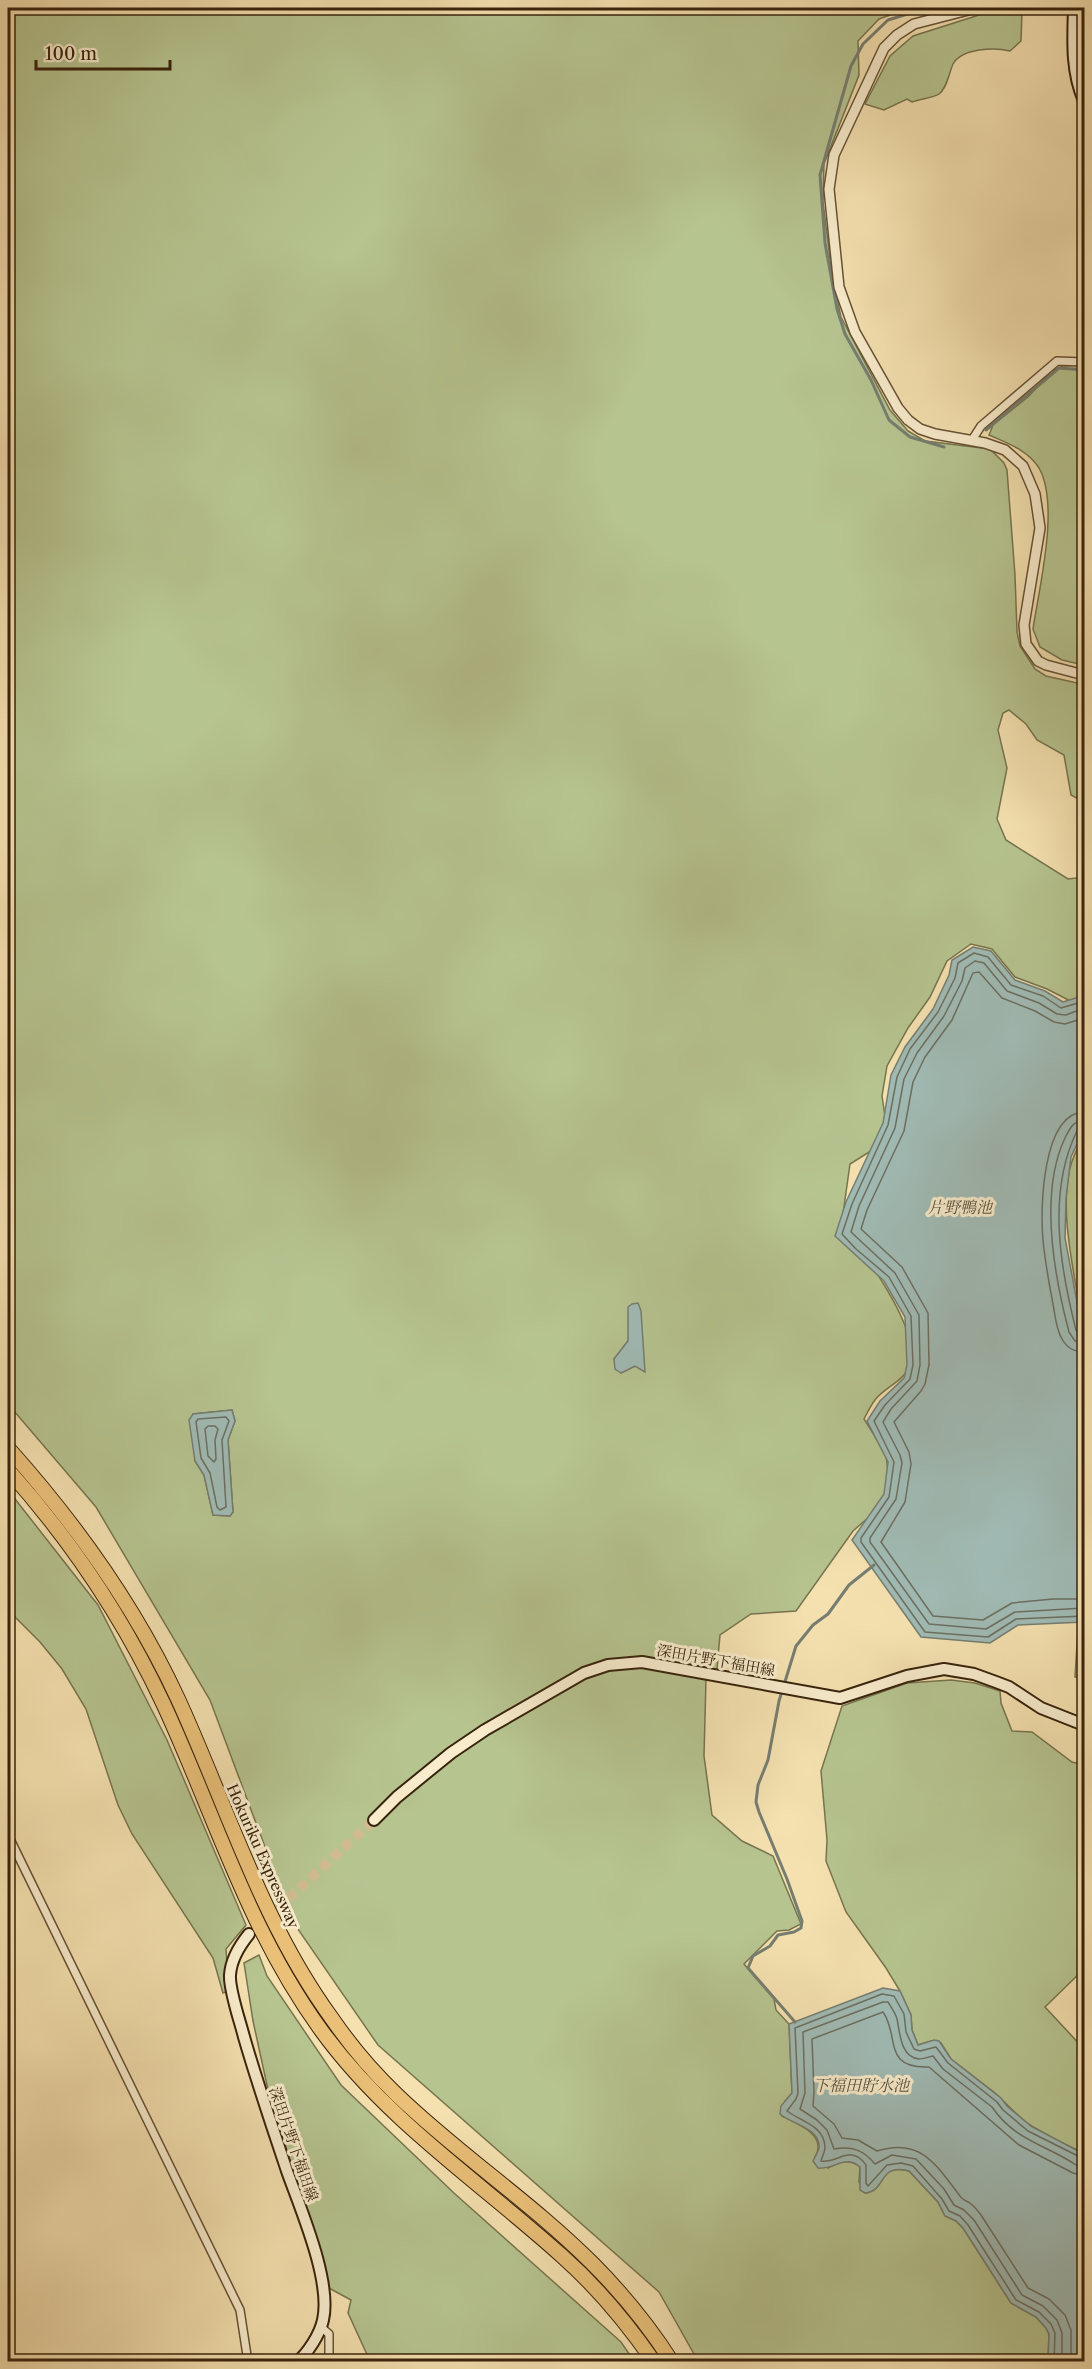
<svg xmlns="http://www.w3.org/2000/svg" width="1092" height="2369" viewBox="0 0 1092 2369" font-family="'Libre Caslon Text','Noto Serif JP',serif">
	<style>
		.green { fill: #b6c490; stroke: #77744e; stroke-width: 1.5; fill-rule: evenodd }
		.water { fill: #a0bbb5; stroke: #767e71; stroke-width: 1.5 }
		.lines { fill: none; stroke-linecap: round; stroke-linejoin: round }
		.shore { stroke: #6c6f60; stroke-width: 1.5 }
		.stream { stroke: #767e71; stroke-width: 3 }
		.secondary-tunnel { stroke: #cfbb8f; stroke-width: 10; stroke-dasharray: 10 5; stroke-linecap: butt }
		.minor-casing { stroke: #675235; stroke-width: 10 }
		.tertiary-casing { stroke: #675235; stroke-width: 12 }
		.secondary-casing { stroke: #38230c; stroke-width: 14 }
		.motorway-casing { stroke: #38230c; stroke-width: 16 }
		.minor { stroke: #f8eccc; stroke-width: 7 }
		.tertiary { stroke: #f8eccc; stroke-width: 9 }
		.secondary { stroke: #f8eccc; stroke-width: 10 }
		.motorway { stroke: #eac078; stroke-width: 14 }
		.labels { text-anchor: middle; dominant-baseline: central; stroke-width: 6; stroke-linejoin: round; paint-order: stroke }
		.street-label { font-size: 15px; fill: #38230c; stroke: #f8eccc }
		.water-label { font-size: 16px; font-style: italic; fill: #57513f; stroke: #f8eccc }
	</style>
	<rect width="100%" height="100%" fill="#f5e1b0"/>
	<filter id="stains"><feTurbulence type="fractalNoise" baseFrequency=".00333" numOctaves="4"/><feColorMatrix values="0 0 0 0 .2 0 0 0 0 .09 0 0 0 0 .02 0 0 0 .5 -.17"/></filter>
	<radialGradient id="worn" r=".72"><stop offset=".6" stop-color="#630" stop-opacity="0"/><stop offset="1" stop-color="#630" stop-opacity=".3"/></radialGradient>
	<g class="green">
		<path d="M8 8H910L879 19 858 41 859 75 824 164 823 202 832 275 841 317 890 410 908 431 925 441 990 449 1004 463 1007 470 1015 575 1017 632 1020 646 1035 669 1046 676 1077 683 1084 687V802L1071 795 1064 755 1037 740 1026 724 1009 710 1003 713 998 730 1007 768 997 819 1006 840 1068 879 1084 877V1001L1076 1004 1047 989 1015 977 992 949 971 944 947 961 930 997 908 1028 887 1066 882 1096 887 1129 882 1144 850 1164 842 1221C861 1251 926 1334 909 1368 902 1382 884 1388 875 1400 871 1405 867 1413 864 1419L886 1454 889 1483 886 1502 853 1531 796 1611 751 1614 720 1635 717 1669 706 1679 704 1756 712 1815 742 1841 773 1856 801 1924 789 1930 777 1931 744 1964 774 1999 776 2010 789 2024 792 2093 785 2101 782 2116C798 2124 828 2135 815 2157L828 2168C840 2162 849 2158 860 2167L859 2182 865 2193C888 2191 875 2163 909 2171L938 2202 945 2216 956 2221 963 2228 1011 2303 1036 2317 1046 2328 1049 2334 1048 2361H698L659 2292 378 2045 293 1922 210 1700 96 1507 8 1404ZM628 1341 635 1366 621 1373 614 1359ZM232 1410 235 1421 228 1440 233 1512 230 1516 213 1515 204 1475 195 1461 193 1414Z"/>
		<path d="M1001 8H1020L1022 11 1021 41 1010 51C995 47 962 48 953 64 949 73 947 88 939 94 933 98 920 99 912 102L907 99 884 110 865 104 890 56 913 36Z"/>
		<path d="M1078 365 1084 367V665L1062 660 1040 647 1033 629C1039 588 1060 505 1039 468 1028 450 1007 443 989 435L993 425 1029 396 1051 371 1063 366Z"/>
		<path d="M1084 1134V1328L1081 1320C1075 1272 1059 1215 1070 1168 1073 1156 1079 1145 1084 1134Z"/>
		<path d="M8 1490 98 1605 167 1740 246 1925 226 1949 229 1991 223 1993 213 1958 132 1834 118 1805 86 1709 62 1669 40 1642 8 1610Z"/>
		<path d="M1084 1628V1679L1075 1677 1078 1629Z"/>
		<path d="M951 1680 975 1683 1000 1691 1001 1703 1012 1731 1032 1732 1072 1762 1084 1765V1969L1045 2007 1084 2049V2159L1080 2151 1053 2139 1025 2122 995 2093 951 2059 941 2043 931 2041 918 2045 912 2030 911 2015 900 1991 886 1968 846 1912 826 1861 827 1840 821 1771 842 1706 907 1683Z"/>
		<path d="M259 1955 267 1976 341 2085 455 2194 621 2342 634 2361H370L348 2313 351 2300 327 2287 310 2221 270 2099 253 2021 244 1963Z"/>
	</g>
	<g class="water">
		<path d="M973 947 991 951 1015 980 1045 991 1063 1002 1076 998 1084 991V1129L1071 1157 1066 1198 1065 1238 1084 1339V1622L1018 1625 990 1643 921 1637 852 1540 884 1494 888 1462 867 1421 880 1401 904 1378 907 1365 905 1317 884 1281 835 1236 846 1202 883 1123 891 1075 905 1047 933 1009 949 975 952 960Z"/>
		<path d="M638 1303 641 1311 645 1372 635 1366 621 1373 615 1369 614 1359 628 1341V1307L632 1304Z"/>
		<path d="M232 1410 235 1421 228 1440 233 1512 230 1516 213 1515 204 1475 195 1461 189 1420 193 1414Z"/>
		<path d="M883 1988 900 1991 911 2015 912 2030 918 2045 934 2040 939 2041 951 2059 1001 2098 1007 2106 1031 2126 1082 2153 1084 2159V2361H1048L1049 2334 1046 2328 1036 2317 1011 2303 963 2228 956 2221 945 2216 938 2202 909 2171C877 2163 888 2190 865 2193L860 2190V2167C845 2154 834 2170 818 2168L813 2161C815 2157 818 2152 819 2148 821 2128 791 2124 780 2114L781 2106 792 2093 789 2024Z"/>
	</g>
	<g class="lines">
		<g class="shore">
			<path d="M1084 999 1078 1003 1061 1008 1043 996 1011 985 988 957 974 953 958 963 955 978 938 1012 910 1049 897 1077 888 1125 852 1204 842 1234 856 1249 889 1277 911 1316 913 1365 910 1379 885 1405 874 1421 894 1462 889 1497 861 1538V1542L925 1632 988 1637 1016 1619 1084 1616"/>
			<path d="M1084 1008 1066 1015 1057 1014 1039 1003 1007 991 984 963 975 961 965 968 962 981 944 1016 917 1053 904 1079 895 1128 859 1206 851 1232 895 1273 919 1315 920 1365 917 1381 891 1409 883 1422 900 1455 902 1463 896 1499 870 1538V1542L929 1624 986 1629 1015 1612 1084 1608"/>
			<path d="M1084 1018 1065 1024 1054 1022 1035 1011 1002 998 979 972 973 973 952 1020 925 1057 913 1082 904 1131 867 1210 861 1229 902 1267 928 1313 929 1365 925 1384 921 1391 894 1422 909 1452 911 1464 905 1502 881 1542 933 1616 983 1620 1012 1603 1053 1599H1084"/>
			<path d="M1084 1112C1042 1113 1040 1210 1043 1240 1045 1262 1049 1283 1053 1304 1055 1315 1056 1329 1062 1339 1067 1348 1075 1352 1084 1352"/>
			<path d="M1084 1121C1073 1121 1070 1128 1065 1138 1039 1193 1054 1275 1069 1332L1075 1341 1084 1343"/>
			<path d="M1084 1128 1077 1131C1047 1192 1060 1267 1076 1330L1079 1334 1084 1335"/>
			<path d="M226 1417 229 1421 222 1440 226 1507 220 1510 217 1507 210 1473 201 1458 196 1422 198 1419Z"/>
			<path d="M208 1426H215L218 1429 215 1440 216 1459 214 1462 208 1456 205 1429Z"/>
			<path d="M1054 2362 1055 2333 1051 2324 1039 2312 1016 2300 968 2225 960 2216 949 2211 942 2199 913 2166 901 2163 887 2165 868 2186 866 2183V2165C851 2143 837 2164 821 2161 822 2156 825 2153 825 2147 824 2125 800 2121 787 2111L796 2099 798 2093 795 2028 882 1994 894 1996 904 2014 906 2032 914 2049 920 2051 936 2047 948 2063 997 2102 1003 2110 1028 2131 1084 2159"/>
			<path d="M1062 2362V2333L1057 2320 1043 2306 1022 2295 974 2220 964 2210 954 2205 944 2189 916 2159 892 2155 875 2164C863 2150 853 2146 834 2149L827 2130 817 2120 800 2109 805 2093 803 2032 883 2002H888C891 2007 896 2014 897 2019 900 2032 900 2057 919 2059 923 2059 928 2057 933 2056L943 2069 992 2107C1015 2141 1047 2145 1076 2165L1084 2167"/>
			<path d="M1071 2362V2330L1065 2315 1049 2299 1028 2288 981 2215C978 2211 975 2207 971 2204 968 2201 962 2200 960 2196 936 2165 921 2137 877 2151L858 2140 842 2138 834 2124 813 2106 814 2092 812 2039 883 2012C900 2036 882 2069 929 2067L1019 2145 1073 2173 1084 2176"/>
		</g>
		<g class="stream">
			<path d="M927 8 888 20 863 44 851 66 820 175 825 243 837 309 845 334 871 380 889 420 910 437 944 447"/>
			<path d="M986 430 1059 368 1084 370"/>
			<path d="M795 2022 748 1968 753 1956 770 1946 778 1935 794 1932 801 1928 802 1921 787 1879 759 1812 756 1802 758 1785 768 1760 779 1701 796 1646 813 1625 828 1614 849 1585 874 1565"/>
		</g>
		<path class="secondary-tunnel" d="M266 1919 374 1820"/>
		<g class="minor-casing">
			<g id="minor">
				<path d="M972 440 981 426 1057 361 1084 362"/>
				<path d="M8 1835 240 2310 248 2362"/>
				<path d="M321 2327 329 2334V2362"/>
			</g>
		</g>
		<g class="tertiary-casing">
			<path id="tertiary" d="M976 8 914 24 897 35 884 48 834 155 829 189 839 287 855 332 898 408 908 420 920 429 935 434 985 443 1005 450 1023 466 1035 494 1040 528 1024 625 1026 644 1038 661 1046 665 1084 675"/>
		</g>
		<g class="secondary-casing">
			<g id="secondary">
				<path d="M1074 8C1073 40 1071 71 1084 101"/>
				<path d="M374 1820 397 1797 451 1753 485 1730 584 1673 608 1665 642 1662 840 1698 907 1676 944 1669 974 1674 996 1682 1009 1687 1041 1708 1084 1725"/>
				<path d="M249 1934C240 1945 231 1960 230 1975 229 1990 240 2021 244 2037 257 2082 272 2126 287 2171 300 2208 332 2281 323 2320 320 2334 308 2353 297 2362"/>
			</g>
		</g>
		<g class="motorway-casing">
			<g id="motorway">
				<path d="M8 1448C76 1524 135 1606 178 1699 228 1808 261 1922 333 2020 351 2046 373 2072 396 2094 458 2154 531 2202 592 2263 622 2293 649 2326 672 2362"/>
				<path d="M8 1470C70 1539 123 1618 163 1703 215 1815 247 1928 321 2030 387 2121 480 2182 562 2256 597 2287 627 2323 654 2362"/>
			</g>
		</g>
		<use href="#minor" class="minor"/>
		<use href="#tertiary" class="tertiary"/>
		<use href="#secondary" class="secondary"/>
		<use href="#motorway" class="motorway"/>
	</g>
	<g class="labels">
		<g class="street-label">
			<text transform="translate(716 1660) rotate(10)">深田片野下福田線</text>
			<text transform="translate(263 1856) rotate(66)">Hokuriku Expressway</text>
			<text transform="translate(294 2144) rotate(71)">深田片野下福田線</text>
		</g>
		<g class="water-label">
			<text x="960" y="1207">片野鴨池</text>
			<text x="861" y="2085">下福田貯水池</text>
		</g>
	</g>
	<rect width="1092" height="2369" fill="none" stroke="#f5e1b0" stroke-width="30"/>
	<rect x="9" y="9" width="1074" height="2351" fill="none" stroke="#38230c" stroke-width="3"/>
	<rect x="15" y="15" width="1062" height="2339" fill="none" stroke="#38230c" stroke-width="1.5"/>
	<path d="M36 60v9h134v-9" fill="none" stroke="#38230c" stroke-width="3"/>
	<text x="45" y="60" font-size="18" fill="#38230c" stroke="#f8eccc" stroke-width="4.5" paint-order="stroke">100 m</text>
	<rect width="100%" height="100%" filter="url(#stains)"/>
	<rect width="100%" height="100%" fill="url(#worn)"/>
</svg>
